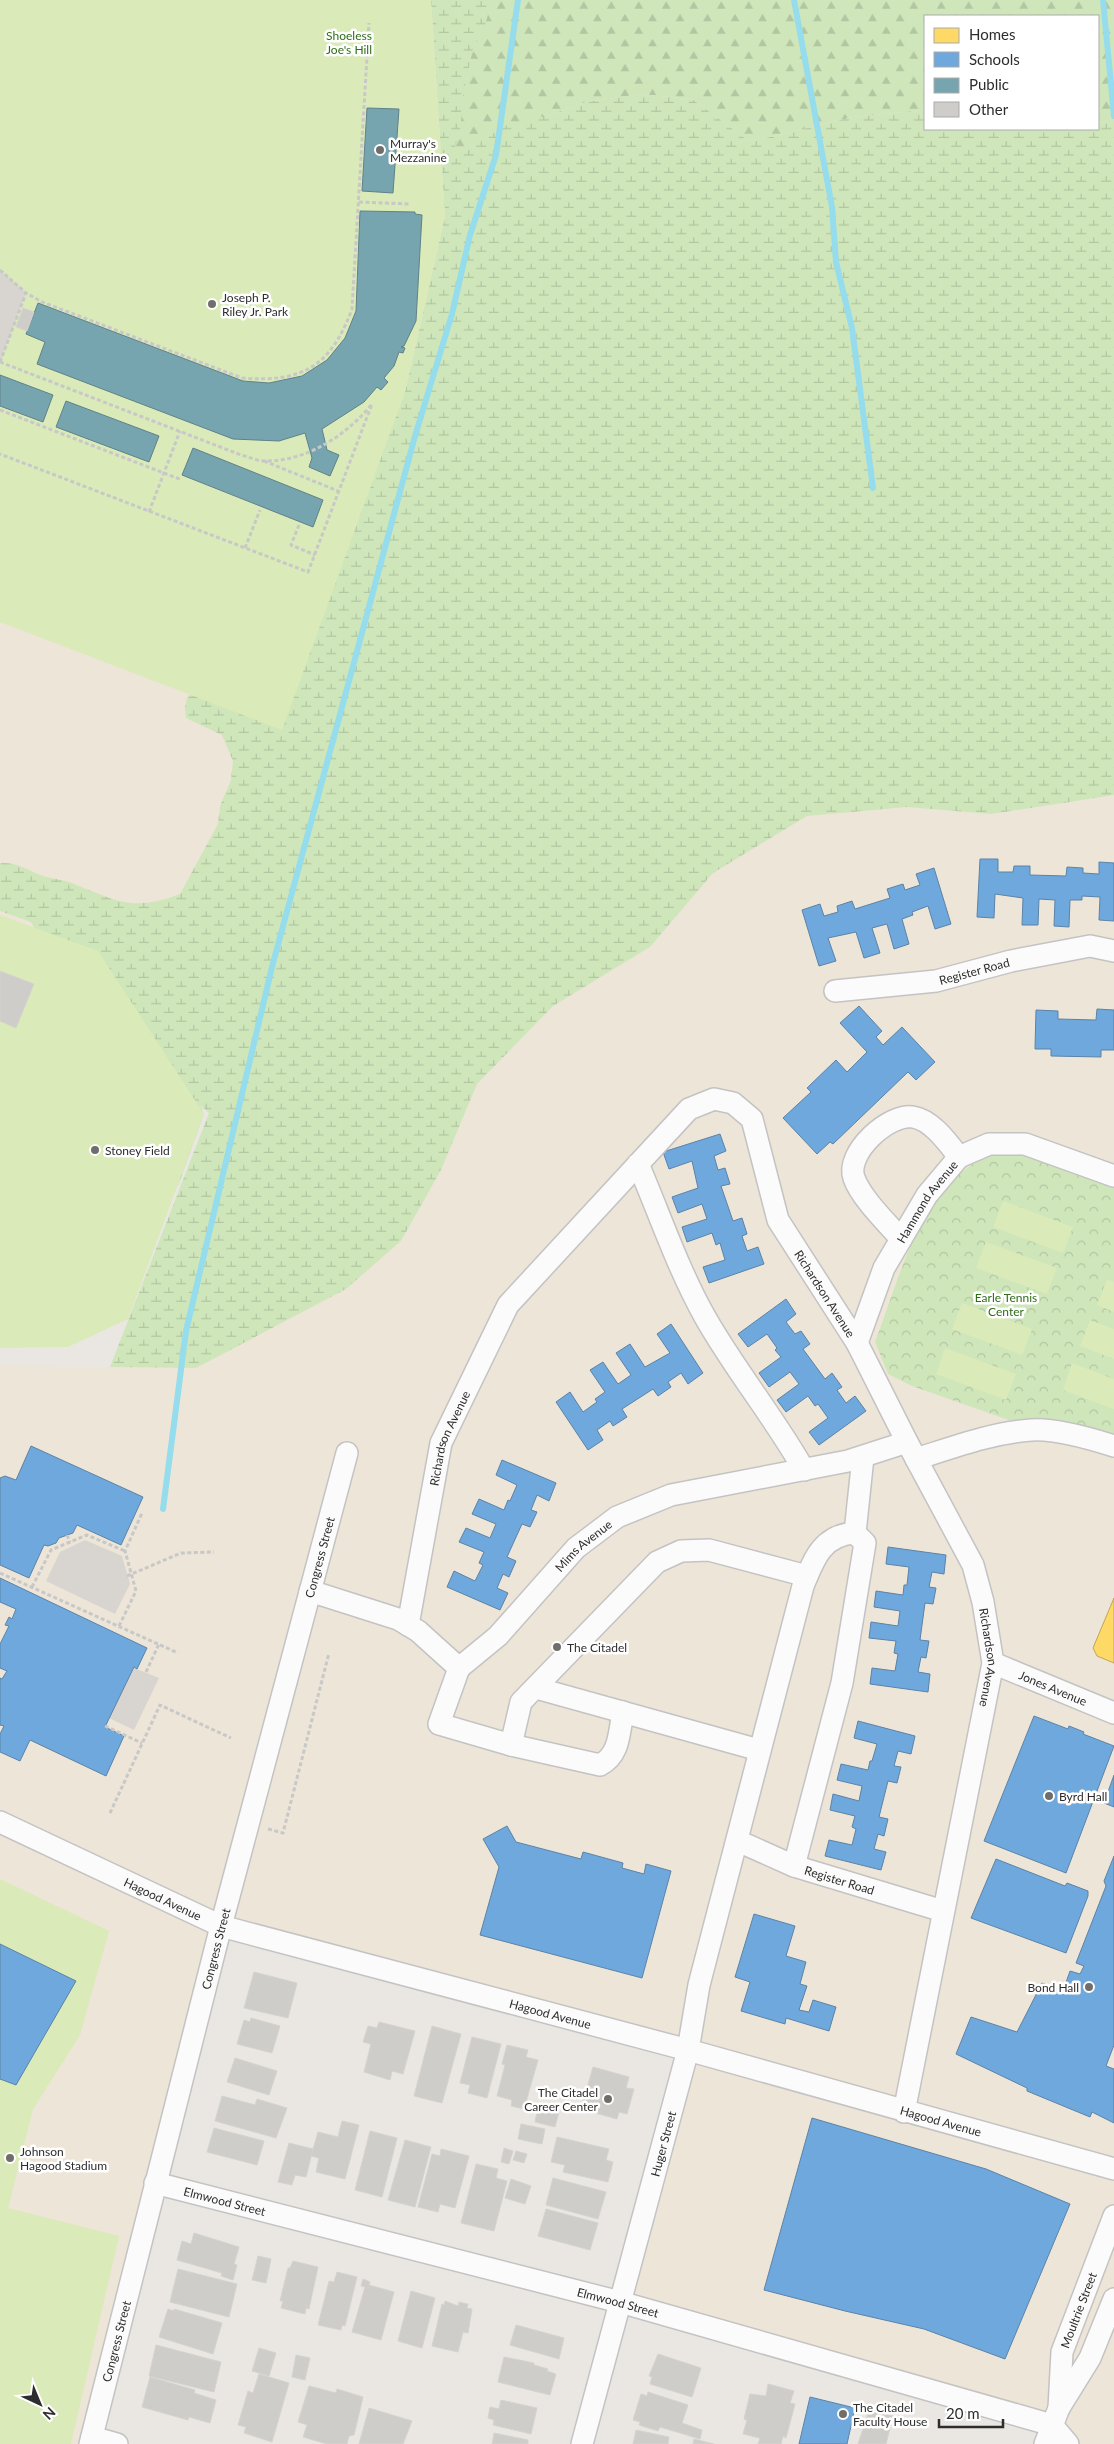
<svg xmlns="http://www.w3.org/2000/svg" width="1114" height="2444" viewBox="0 0 1114 2444" font-family="Lato,sans-serif">
	<style>
		.education { fill: #ede5d7 }
		.forest { fill: url(#forest-firs) }
		.wetland { fill: url(#wetland-marsh) }
		.park { fill: url(#park-crowns) }
		.pitch { fill: #daeab8 }
		.plaza { fill: #d8d5d1 }
		.homes { fill: #ffd966; stroke: #c0a555 }
		.schools { fill: #6fa8dc; stroke: #5b83a8 }
		.public { fill: #76a5af; stroke: #608188 }
		.lines { fill: none; stroke-linecap: round; stroke-linejoin: round }
		.stream { stroke: #95dced; stroke-width: 6 }
		.building { fill: #cfcdc9; stroke: #d5d3ce }
		.minor-casing { stroke: #c4c3c3; stroke-width: 24 }
		.path { stroke: #c8c8c8; stroke-width: 3; stroke-dasharray: 4 2.5; stroke-linecap: butt }
		.minor { stroke: #fcfbfb; stroke-width: 21 }
		.poi-dot { fill: #6f6e6c; stroke: #fff; stroke-width: 2 }
		.labels { text-anchor: middle; dominant-baseline: central; stroke-width: 5; stroke-linejoin: round; paint-order: stroke }
		.park-label { font-size: 12px; fill: #2f6d19; stroke: #fff }
		.poi-label { font-size: 12px; fill: #2d2d2d; stroke: #fff; text-anchor: start }
		.street-label { font-size: 12px; fill: #2d2d2d; stroke: #fff }
	</style>
	<defs>
		<pattern id="forest-firs" width="22" height="20" patternUnits="userSpaceOnUse" patternTransform="scale(1.25)"><rect width="22" height="20" fill="#cfe6bb"/><path d="M5 1l3.5 6h-7zM16 11l3.5 6h-7z" fill="#b2c6a1"/></pattern>
		<pattern id="wetland-marsh" width="20" height="14" patternUnits="userSpaceOnUse" patternTransform="scale(1.25)"><rect width="20" height="14" fill="#cfe6bb"/><path d="M1 5h8M5 5V1M11 12h8M15 12V8" fill="none" stroke="#b2c6a1"/></pattern>
		<pattern id="park-crowns" width="20" height="18" patternUnits="userSpaceOnUse" patternTransform="scale(1.25)"><rect width="20" height="18" fill="#cfe6bb"/><path d="M2 6a3 3 0 1 1 6 0M12 15a3 3 0 1 1 6 0" fill="none" stroke="#b2c6a1"/></pattern>
	</defs>
	<rect width="100%" height="100%" fill="#eae7e2"/>
	<g class="education">
		<path d="M0 622 282 730 190 985 0 915Z"/>
		<path d="M1114 795V2444H1068L1052 2425 620 2302 688 2051 222 1926 90 2444H0V1366L196 1368 402 1241 441 1170 477 1084 553 1006 650 947 713 873 807 816 907 807 991 814Z"/>
	</g>
	<path class="forest" d="M432 0H1114V124L1098 122V16H925V110L853 117 750 142 692 99 641 94 587 102 549 115 442 168Z"/>
	<path class="wetland" d="M431 0H492L484 29 473 48 462 101 461 125 455 147V159L504 126 549 115 587 102 641 94 692 99 750 142 853 117 925 110V129H1098V122L1114 124V795L991 814 907 807 807 816 713 873 650 947 553 1006 477 1084 441 1170 401 1241 346 1289 196 1368 110 1367 209 1113 200 1105 204 1114 178 1186 31 922 0 911V863C16 862 26 869 40 875 51 879 63 879 74 884 117 901 133 912 180 894L218 824 220 806 231 780 233 761 222 735 186 718 185 707 187 698 405 392 445 216Z"/>
	<path class="park" d="M1011 1151 1114 1180V1434L1102 1430 1062 1422 1020 1424 912 1386 888 1374 875 1342C899 1280 919 1192 981 1159 989 1155 1001 1154 1011 1151Z"/>
	<g class="pitch">
		<path d="M0 0H431L445 216 405 392 282 730 0 622Z"/>
		<path d="M0 915 98 951 204 1114 128 1319 68 1347 0 1348Z"/>
		<path d="M1003 1201 1073 1227 1063 1253 993 1227Z"/>
		<path d="M986 1242 1057 1268 1047 1294 976 1268Z"/>
		<path d="M1107 1279 1114 1282V1312L1097 1305Z"/>
		<path d="M962 1303 1032 1329 1022 1355 952 1329Z"/>
		<path d="M1090 1320 1114 1329V1359L1080 1346Z"/>
		<path d="M945 1348 1016 1374 1006 1400 936 1374Z"/>
		<path d="M1072 1363 1114 1379V1409L1063 1390Z"/>
		<path d="M0 1879 109 1931 80 2035 33 2109 8 2208 119 2236 71 2444H0Z"/>
	</g>
	<g class="plaza">
		<path d="M0 270 26 293 0 362Z"/>
		<path d="M85 1540 122 1556 130 1584 115 1614 46 1581 60 1552Z"/>
		<path d="M134 1668 159 1678 134 1730 109 1718Z"/>
	</g>
	<path class="homes" d="M1114 1598V1663L1097 1656 1093 1648Z"/>
	<g class="schools">
		<path d="M980 859H998V872H1013L1014 866H1030V875L1066 876 1067 867 1083 868V873L1099 874V862L1114 863V921L1099 920 1100 897 1082 896V900H1070L1069 927 1054 926 1055 900 1039 899 1038 925H1022L1023 898 995 894 994 918 977 917Z"/>
		<path d="M934 868 951 924 935 929 928 906 912 912 913 915 902 919 909 944 894 949 887 924 872 928 880 953 864 958 856 932 828 938 836 961 819 966 802 910 820 904 824 916 838 912 837 906 852 901 855 909 890 898 887 889 903 884 905 890 920 885 916 874Z"/>
		<path d="M859 1006 882 1031 876 1037 883 1045 902 1027 935 1062 916 1080 908 1072 833 1144 830 1142 817 1154 783 1118 811 1092 807 1088 836 1060 847 1072 867 1052 840 1023Z"/>
		<path d="M1097 1009 1114 1010V1050H1101V1057L1051 1056V1049H1035L1036 1010 1058 1011V1019L1096 1020Z"/>
		<path d="M720 1134 726 1151 714 1156 718 1170 725 1168 730 1184 721 1186 733 1221 742 1218 747 1234 742 1236 747 1251 758 1247 764 1264 709 1283 703 1267 725 1260 720 1243 716 1245 712 1233 687 1242 682 1227 707 1219 702 1204 678 1213 672 1197 698 1188 692 1161 669 1169 663 1152Z"/>
		<path d="M786 1299 796 1314 786 1322 795 1334 801 1331 810 1344 803 1349 825 1379 832 1373 842 1387 837 1390 846 1403 855 1396 866 1411 819 1445 809 1432 828 1418 818 1404 815 1406 808 1396 786 1412 777 1400 799 1384 790 1372 769 1387 759 1373 781 1357 775 1350 777 1348 767 1334 748 1347 738 1334Z"/>
		<path d="M671 1324 703 1373 688 1384 681 1373 668 1382 671 1387 658 1396 653 1389 622 1409 627 1417 613 1426 610 1421 597 1430 603 1440 588 1450 556 1402 570 1392 583 1412 597 1402 595 1399 605 1392 590 1370 603 1362 618 1384 631 1375 616 1353 630 1344 645 1367 670 1353 657 1334Z"/>
		<path d="M31 1446 143 1497 121 1545 77 1525 73 1533 59 1538 56 1543 48 1546 44 1545 29 1578 0 1565V1478L5 1476 16 1480Z"/>
		<path d="M502 1460 556 1483 549 1501 537 1495 531 1510 537 1512 530 1527 522 1524 507 1557 516 1561 509 1577 503 1574 497 1588 508 1593 500 1610 447 1587 454 1571 475 1581 483 1565 479 1563 484 1552 459 1542 466 1528 490 1538 496 1524 472 1514 479 1499 504 1510 508 1500 510 1501 517 1485 496 1475Z"/>
		<path d="M888 1547 946 1555 944 1574 932 1572 929 1587 936 1588 933 1604 925 1603 920 1640 929 1641 926 1658 921 1657 918 1672 930 1674 928 1692 870 1684 872 1668 895 1671 898 1654 894 1653 896 1641 869 1638 871 1622 898 1626 900 1611 874 1607 876 1591 903 1595 904 1585H907L909 1567 886 1564Z"/>
		<path d="M0 1578 147 1648 137 1669 134 1667 105 1727 124 1736 106 1776 30 1740 20 1761 0 1752V1734L4 1726 0 1725V1678L2 1679 7 1671 0 1668V1644L9 1626 5 1625 9 1617 12 1619 16 1609 0 1602Z"/>
		<path d="M1034 1716 1068 1729 1069 1726 1084 1732 1083 1734 1114 1746 1066 1873 984 1841Z"/>
		<path d="M858 1721 915 1736 911 1754 898 1751 894 1766 901 1767 897 1783 888 1781 879 1817 888 1819 884 1836 878 1834 874 1849 886 1852 881 1870 825 1856 829 1840 852 1845 856 1829 852 1827 855 1816 830 1810 833 1794 859 1801 862 1786 837 1780 841 1764 868 1770 870 1761H872L877 1744 854 1738Z"/>
		<path d="M1114 1775V1807L1104 1803Z"/>
		<path d="M507 1826 516 1842 581 1859 583 1852 623 1863 622 1868 644 1874 646 1864 671 1871 642 1978 480 1935 499 1867 483 1839Z"/>
		<path d="M1114 1856V2045L1106 2066 1114 2069V2123L1092 2112 1090 2117 1027 2091V2088L956 2054 971 2017 1017 2032 1042 1983 1063 1991 1070 1971 1080 1974 1084 1966 1076 1963 1106 1886 1104 1881Z"/>
		<path d="M996 1859 1065 1886 1067 1883 1088 1891V1896L1066 1953 971 1918Z"/>
		<path d="M754 1914 795 1926 786 1956 806 1962 800 1984 807 1986 799 2010 809 2012 813 2000 836 2007 829 2031 786 2018 785 2024 741 2011 750 1982 735 1977Z"/>
		<path d="M0 1944 76 1981 16 2085 0 2079Z"/>
		<path d="M812 2118 986 2169 1070 2204 1005 2359 924 2329 845 2311 764 2290Z"/>
		<path d="M810 2397 855 2408 847 2444H799Z"/>
	</g>
	<g class="public">
		<path d="M367 108 399 109 393 193 362 191Z"/>
		<path d="M360 211 415 212V214L422 215 416 321 404 346 401 347 405 348 403 353 399 352 394 366 384 378 388 382 381 390 377 387 364 402 322 429 327 450 339 455 330 476 309 467 312 458 305 433 279 441 233 439 37 364 45 342 26 334 38 303 243 381 269 383 302 376 327 360 345 338 356 311Z"/>
		<path d="M0 375 53 395 43 422 0 406Z"/>
		<path d="M66 401 159 436 149 462 56 427Z"/>
		<path d="M193 448 323 500 313 527 182 475Z"/>
	</g>
	<g class="lines">
		<g class="stream">
			<path d="M794 0 832 207 836 262 852 328 873 488"/>
			<path d="M1103 0 1114 116"/>
			<path d="M163 1509 186 1331 272 967 415 436 452 314 470 235 496 155 518 0"/>
		</g>
	</g>
	<g class="building">
		<path d="M23 308 34 312 27 331 16 327Z"/>
		<path d="M0 971 34 984 16 1028 0 1021Z"/>
		<path d="M254 1972 297 1983 288 2018 244 2008Z"/>
		<path d="M251 2018 280 2026 272 2053 237 2044 244 2020 250 2022Z"/>
		<path d="M379 2022 415 2031 403 2074 392 2071 390 2080 364 2072 371 2044 363 2042 368 2026 377 2028Z"/>
		<path d="M432 2026 461 2034 442 2103 414 2096Z"/>
		<path d="M472 2037 501 2044 487 2098 468 2093 470 2085 460 2083Z"/>
		<path d="M507 2045 528 2050 526 2057 538 2060 524 2109 511 2106 512 2100 497 2096 505 2065 502 2064Z"/>
		<path d="M235 2058 277 2071 269 2095 227 2082Z"/>
		<path d="M593 2067 629 2077 626 2088 634 2089 627 2114 619 2112 617 2119 581 2109Z"/>
		<path d="M222 2096 255 2105 257 2099 287 2108 276 2138 215 2121Z"/>
		<path d="M538 2107 559 2112 555 2127 535 2122Z"/>
		<path d="M342 2121 359 2125 345 2179 316 2172 319 2158 311 2156 318 2132 338 2137Z"/>
		<path d="M521 2124 545 2129 542 2144 518 2139Z"/>
		<path d="M214 2128 264 2141 257 2165 207 2152Z"/>
		<path d="M370 2131 397 2138 382 2197 355 2190Z"/>
		<path d="M557 2137 609 2149 606 2160 613 2162 608 2182 563 2172 565 2165 551 2162Z"/>
		<path d="M405 2140 431 2147 415 2207 388 2200Z"/>
		<path d="M289 2143 313 2149 306 2177 295 2175 292 2185 278 2182Z"/>
		<path d="M504 2148 513 2151 509 2164 501 2162Z"/>
		<path d="M441 2149 469 2156 455 2208 440 2204 438 2212 418 2207 432 2154 440 2156Z"/>
		<path d="M516 2151 527 2154 524 2163 513 2160Z"/>
		<path d="M476 2164 498 2169 496 2178 507 2181 494 2231 461 2223Z"/>
		<path d="M553 2178 606 2192 598 2219 546 2205Z"/>
		<path d="M511 2179 531 2186 525 2204 505 2198Z"/>
		<path d="M546 2209 598 2223 590 2250 538 2236Z"/>
		<path d="M194 2233 239 2247 234 2264 237 2265 233 2280 221 2276 222 2273 177 2260 182 2241 191 2244Z"/>
		<path d="M258 2256 271 2259 266 2283 252 2280Z"/>
		<path d="M293 2261 318 2267 309 2309 306 2308 305 2314 281 2308 283 2301H280L288 2268H290Z"/>
		<path d="M178 2269 237 2284 229 2317 170 2302Z"/>
		<path d="M337 2272 357 2277 345 2326 342 2325 341 2330 318 2325 329 2281 334 2282Z"/>
		<path d="M363 2279 370 2282 369 2285 394 2292 381 2340 352 2332 365 2287 361 2286Z"/>
		<path d="M411 2291 435 2298 422 2348 398 2341Z"/>
		<path d="M445 2301 458 2306 459 2302 468 2304 467 2308 472 2309 468 2333 463 2332 458 2352 432 2346 442 2304 444 2305Z"/>
		<path d="M168 2309 174 2311V2309L222 2323 213 2354 159 2337Z"/>
		<path d="M516 2325 564 2338 559 2359 510 2345Z"/>
		<path d="M156 2345 221 2362 214 2392 149 2376Z"/>
		<path d="M259 2348 276 2353 269 2376 252 2371Z"/>
		<path d="M658 2354 701 2368 692 2397 650 2384 652 2377 649 2376Z"/>
		<path d="M296 2355 310 2358 305 2380 292 2377Z"/>
		<path d="M504 2357 534 2363V2365L548 2369 547 2371 556 2374 550 2395 498 2382Z"/>
		<path d="M259 2374 289 2383 272 2442 244 2433 246 2427 238 2425 248 2391 253 2393Z"/>
		<path d="M150 2377 195 2390 194 2393 216 2400 210 2423 189 2417 188 2420 142 2407Z"/>
		<path d="M768 2384 794 2391 790 2403 795 2404 786 2438 783 2436 781 2444H758L760 2438 743 2434 747 2420 744 2419 750 2394 766 2396Z"/>
		<path d="M309 2386 336 2393 337 2389 363 2397 354 2435 349 2436 347 2444H327L303 2437 307 2425 298 2422Z"/>
		<path d="M648 2392 688 2405 682 2423 702 2430 700 2439 660 2427 658 2431 639 2425 640 2422 633 2420 641 2394 647 2396Z"/>
		<path d="M501 2400 537 2408 531 2434 493 2425 494 2420 488 2418 490 2407 499 2409Z"/>
		<path d="M369 2408 412 2421 403 2444H359Z"/>
		<path d="M869 2410 893 2416 886 2444H858Z"/>
		<path d="M636 2430 669 2437 668 2444H633Z"/>
		<path d="M494 2433 528 2440V2444H492Z"/>
		<path d="M694 2439 714 2444H693Z"/>
	</g>
	<g class="lines">
		<g class="minor-casing">
			<g id="minor">
				<path id="s1" d="M835 991 936 981 1011 961 1090 946 1114 951"/>
				<path d="M638 1164C660 1215 678 1269 705 1317 735 1370 774 1417 804 1470"/>
				<path d="M901 1239C887 1223 861 1198 854 1178 845 1153 889 1113 913 1117 932 1120 948 1143 959 1157"/>
				<path id="s2" d="M857 1343 884 1268 927 1195 959 1157 989 1144H1025L1114 1176"/>
				<path d="M916 1459C954 1447 991 1433 1031 1430 1055 1428 1092 1439 1114 1446"/>
				<path d="M310 1591 398 1619 418 1631 459 1668"/>
				<path id="s3" d="M408 1625 441 1443 508 1305 689 1109 714 1099 733 1103 752 1119 778 1220 857 1343 907 1442 973 1565 983 1602 993 1663 904 2112"/>
				<path id="s4" d="M993 1663 1114 1713"/>
				<path id="s5" d="M459 1668 498 1636 576 1548 617 1517 671 1495 848 1461 907 1442"/>
				<path d="M459 1668 439 1724 511 1745 600 1765C620 1755 619 1732 623 1712"/>
				<path d="M536 1688 759 1750"/>
				<path d="M511 1745 521 1702 657 1562 681 1551 709 1550 807 1576"/>
				<path id="s6" d="M0 1822 221 1926 688 2050 1114 2169"/>
				<path id="s7" d="M738 1841 794 1866 943 1911"/>
				<path d="M794 1866 842 1683 865 1543 855 1533 863 1457"/>
				<path id="s8" d="M155 2183 620 2302 1052 2425 1068 2444"/>
				<path id="s9" d="M1059 2408 1062 2352 1114 2216"/>
				<path d="M92 2437 117 2444"/>
				<path id="s10" d="M90 2444 221 1926 347 1453"/>
				<path id="s11" d="M582 2444 688 2050 699 1985 803 1586C814 1559 822 1535 855 1533"/>
				<path d="M1045 2444 1059 2408 1090 2358 1114 2299"/>
			</g>
		</g>
		<g class="path">
			<path d="M359 202 411 204"/>
			<path d="M0 270 26 293 42 302 242 378C303 383 331 366 352 309L369 23"/>
			<path d="M0 362 241 455C249 457 257 461 264 461 306 462 347 435 372 404L308 572 0 454"/>
			<path d="M0 362 26 293"/>
			<path d="M0 410 182 480"/>
			<path d="M264 461 338 491"/>
			<path d="M149 512 180 431"/>
			<path d="M299 525 291 545 315 555"/>
			<path d="M245 548 260 510"/>
			<path d="M67 1535 70 1542"/>
			<path d="M0 1573 178 1653"/>
			<path d="M127 1576 181 1553 214 1552"/>
			<path d="M32 1587 51 1550 87 1535 125 1551"/>
			<path d="M119 1626 136 1591 125 1551 142 1513"/>
			<path d="M146 1672 159 1644"/>
			<path d="M105 1726 142 1743"/>
			<path d="M110 1813 160 1705 231 1738"/>
			<path d="M268 1829 283 1833 329 1653"/>
		</g>
		<use href="#minor" class="minor"/>
	</g>
	<g class="poi-dot">
		<circle cx="380" cy="150" r="5"/>
		<circle cx="212" cy="304" r="5"/>
		<circle cx="95" cy="1150" r="5"/>
		<circle cx="557" cy="1647" r="5"/>
		<circle cx="1049" cy="1796" r="5"/>
		<circle cx="1089" cy="1987" r="5"/>
		<circle cx="608" cy="2099" r="5"/>
		<circle cx="10" cy="2158" r="5"/>
		<circle cx="843" cy="2414" r="5"/>
	</g>
	<g class="labels">
		<g class="park-label">
			<text x="349" y="35">Shoeless<tspan x="349" dy="14">Joe's Hill</tspan></text>
			<text x="1006" y="1297">Earle Tennis<tspan x="1006" dy="14">Center</tspan></text>
		</g>
		<g class="poi-label">
			<text x="390" y="143">Murray's<tspan x="390" dy="14">Mezzanine</tspan></text>
			<text x="222" y="297">Joseph P.<tspan x="222" dy="14">Riley Jr. Park</tspan></text>
			<text x="105" y="1150">Stoney Field</text>
			<text x="567" y="1647">The Citadel</text>
			<text x="1059" y="1796">Byrd Hall</text>
			<text x="1079" y="1987" text-anchor="end">Bond Hall</text>
			<text x="598" y="2092" text-anchor="end">The Citadel<tspan x="598" dy="14">Career Center</tspan></text>
			<text x="20" y="2151">Johnson<tspan x="20" dy="14">Hagood Stadium</tspan></text>
			<text x="853" y="2407">The Citadel<tspan x="853" dy="14">Faculty House</tspan></text>
		</g>
		<g class="street-label">
			<text stroke="none"><textPath href="#s1" startOffset="141">Register Road</textPath></text>
			<text stroke="none"><textPath href="#s2" startOffset="159">Hammond Avenue</textPath></text>
			<text stroke="none"><textPath href="#s3" startOffset="868">Richardson Avenue</textPath></text>
			<text stroke="none"><textPath href="#s3" startOffset="192">Richardson Avenue</textPath></text>
			<text stroke="none"><textPath href="#s5" startOffset="175">Mims Avenue</textPath></text>
			<text stroke="none"><textPath href="#s10" startOffset="916">Congress Street</textPath></text>
			<text stroke="none"><textPath href="#s3" startOffset="1272">Richardson Avenue</textPath></text>
			<text stroke="none"><textPath href="#s4" startOffset="65">Jones Avenue</textPath></text>
			<text stroke="none"><textPath href="#s7" startOffset="109">Register Road</textPath></text>
			<text stroke="none"><textPath href="#s6" startOffset="180">Hagood Avenue</textPath></text>
			<text stroke="none"><textPath href="#s10" startOffset="511">Congress Street</textPath></text>
			<text stroke="none"><textPath href="#s6" startOffset="585">Hagood Avenue</textPath></text>
			<text stroke="none"><textPath href="#s6" startOffset="990">Hagood Avenue</textPath></text>
			<text stroke="none"><textPath href="#s11" startOffset="311">Huger Street</textPath></text>
			<text stroke="none"><textPath href="#s8" startOffset="72">Elmwood Street</textPath></text>
			<text stroke="none"><textPath href="#s8" startOffset="478">Elmwood Street</textPath></text>
			<text stroke="none"><textPath href="#s9" startOffset="101">Moultrie Street</textPath></text>
			<text stroke="none"><textPath href="#s10" startOffset="106">Congress Street</textPath></text>
		</g>
	</g>
	<rect x="924" y="15" width="175" height="115" fill="#ffffff" stroke="#ababab"/>
	<rect x="934" y="28" width="25" height="15" fill="#ffd966" stroke="#ababab"/>
	<text x="969" y="40" font-size="15" fill="#2d2d2d">Homes</text>
	<rect x="934" y="52" width="25" height="15" fill="#6fa8dc" stroke="#ababab"/>
	<text x="969" y="65" font-size="15" fill="#2d2d2d">Schools</text>
	<rect x="934" y="78" width="25" height="15" fill="#76a5af" stroke="#ababab"/>
	<text x="969" y="90" font-size="15" fill="#2d2d2d">Public</text>
	<rect x="934" y="102" width="25" height="15" fill="#cfcdc9" stroke="#ababab"/>
	<text x="969" y="115" font-size="15" fill="#2d2d2d">Other</text>
	<g transform="translate(40 2404) rotate(136)" stroke="#ffffff" stroke-width="4" paint-order="stroke">
	<path d="M0-4L9 19L0 12L-9 19Z" fill="#2d2d2d"/>
	<text y="-8" font-size="14" font-weight="bold" text-anchor="middle" fill="#2d2d2d">N</text>
	</g>
	<path d="M939 2419v8h64v-8" fill="none" stroke="#2d2d2d" stroke-width="2.5"/>
	<text x="946" y="2419" font-size="15" fill="#2d2d2d" stroke="#ffffff" stroke-width="4" paint-order="stroke">20 m</text>
</svg>
